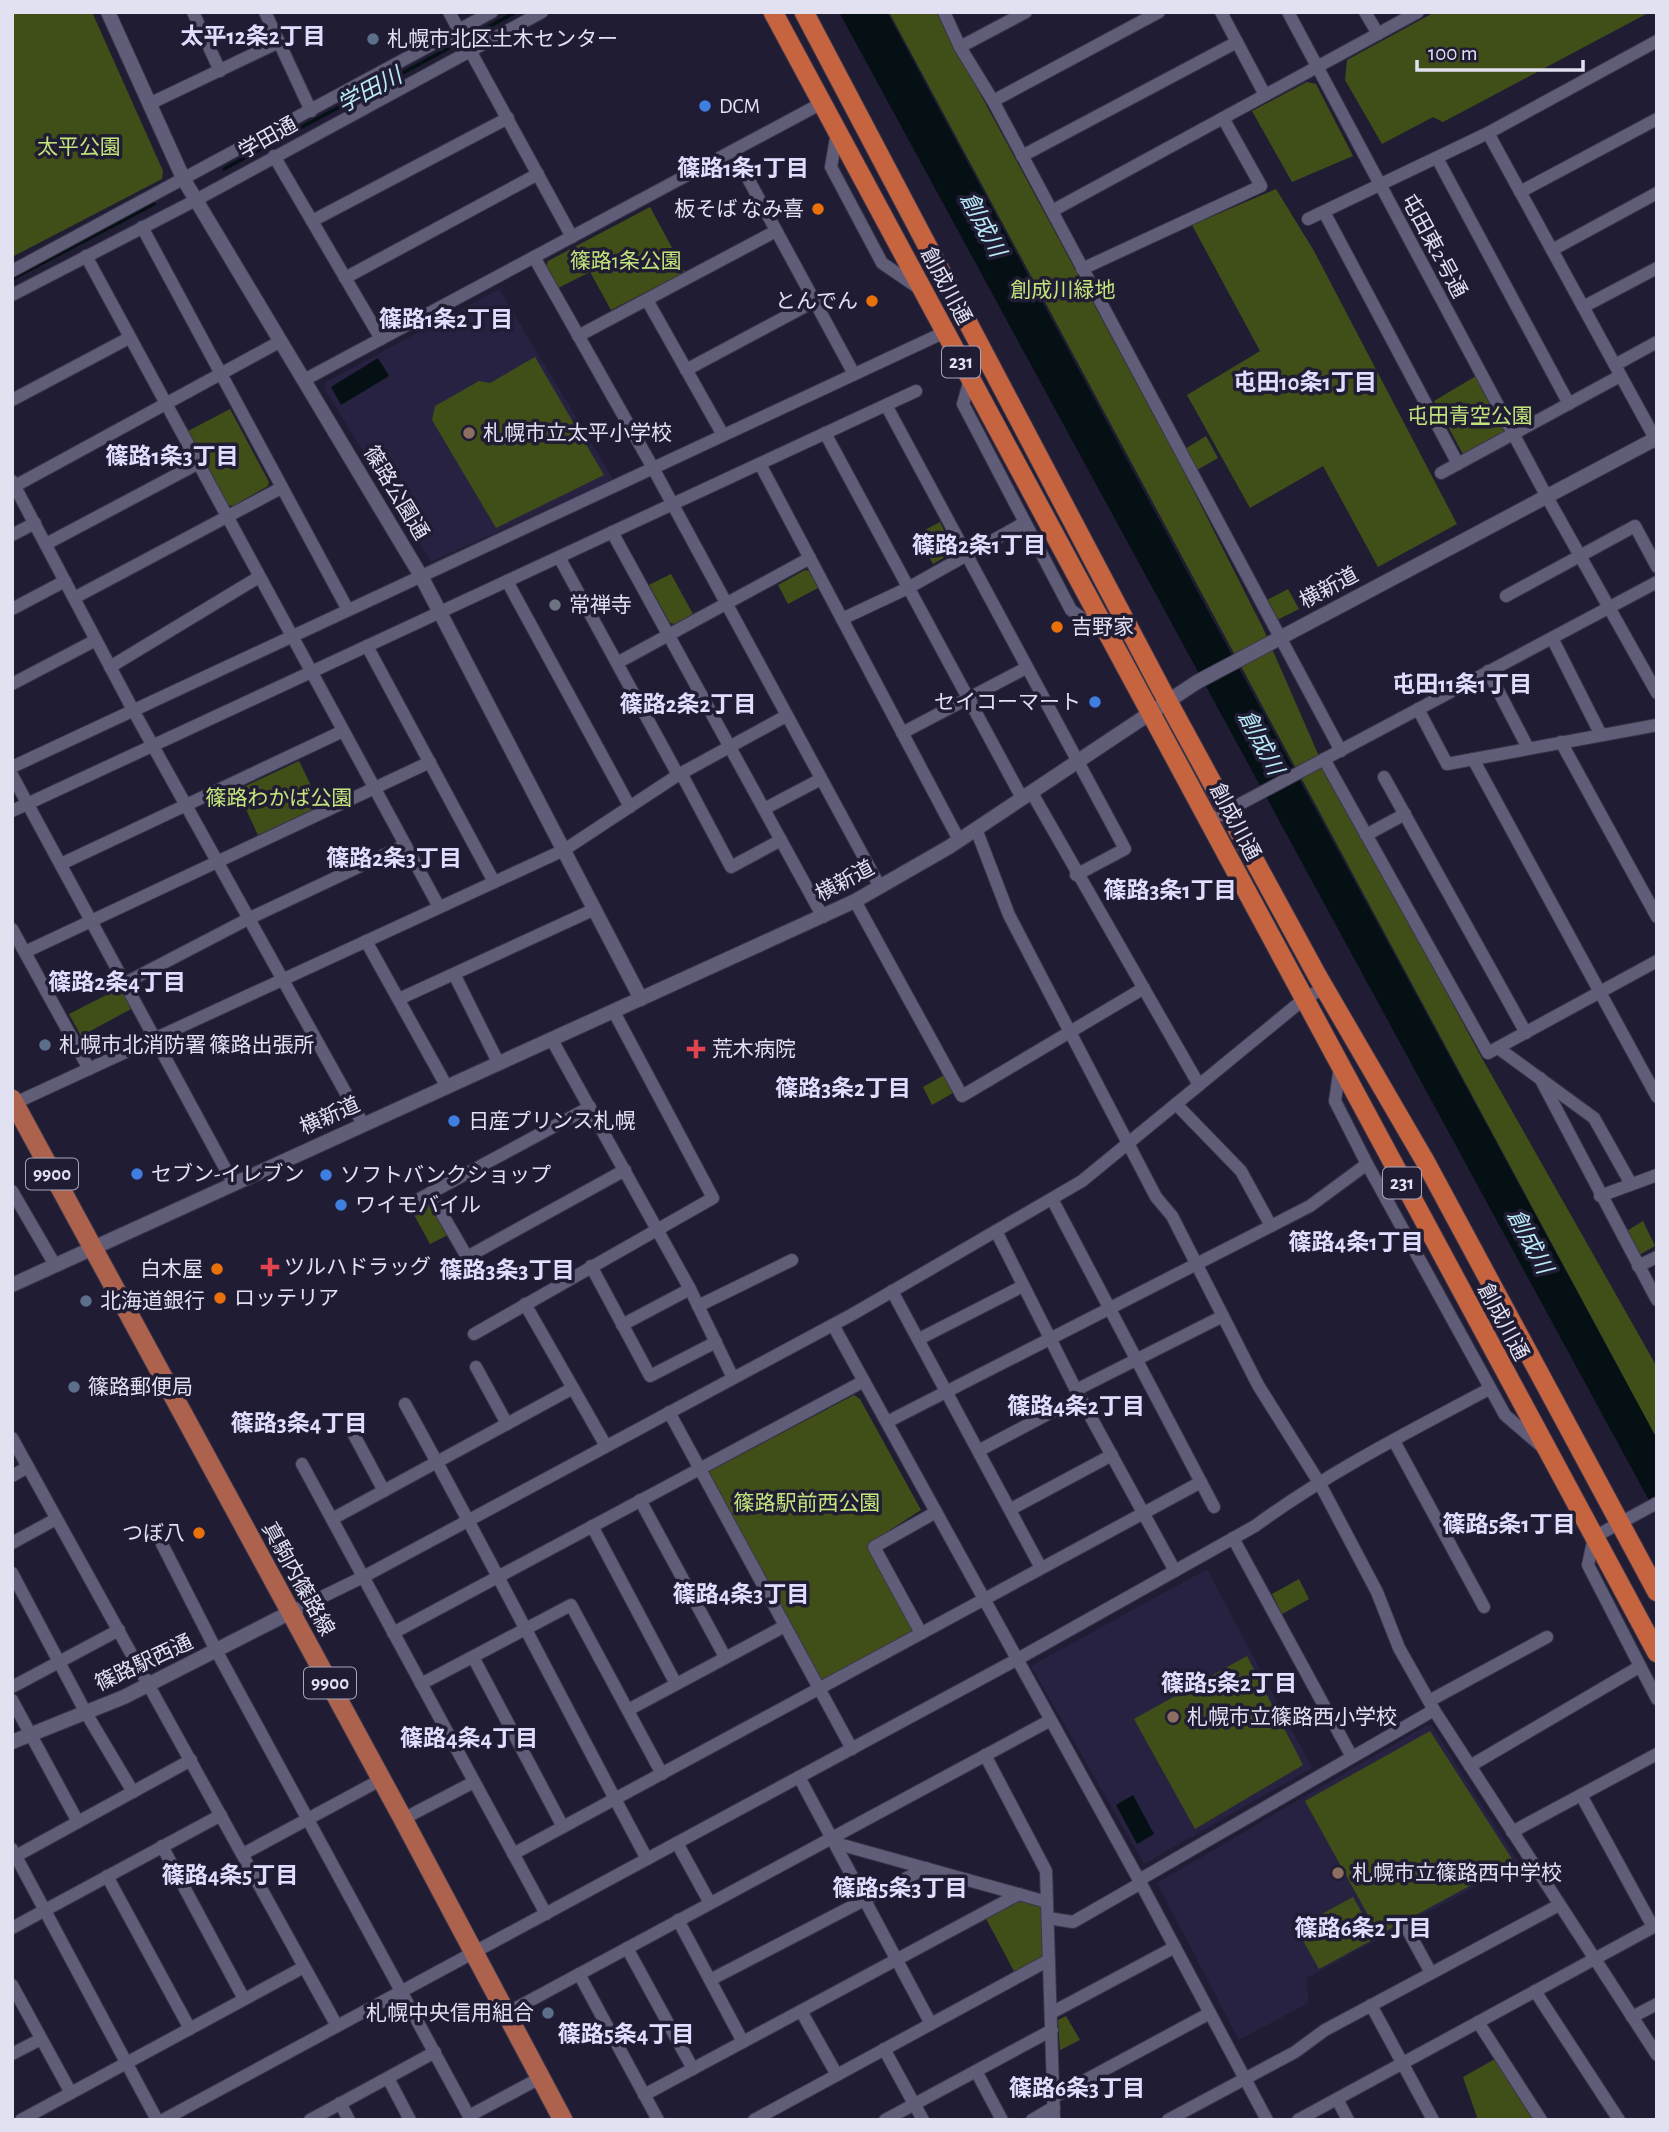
<svg xmlns="http://www.w3.org/2000/svg" width="1669" height="2132" viewBox="0 0 1669 2132" font-family="'Alegreya Sans','Noto Sans JP',sans-serif">
	<style>
		.built { fill: #272241 }
		.green { fill: #404f18 }
		.water { fill: #041014 }
		.lines { fill: none; stroke-linecap: round; stroke-linejoin: round }
		.stream { stroke: #041014; stroke-width: 3.5 }
		.minor-casing { stroke: #3a364a; stroke-width: 14 }
		.tertiary-casing { stroke: #3a364a; stroke-width: 16 }
		.primary-casing { stroke: #3a364a; stroke-width: 21 }
		.trunk-casing { stroke: #3a364a; stroke-width: 21 }
		.minor { stroke: #605d79; stroke-width: 12 }
		.tertiary { stroke: #605d79; stroke-width: 14 }
		.primary { stroke: #ad624e; stroke-width: 19 }
		.trunk { stroke: #c66440; stroke-width: 19 }
		.service-dot { fill: #5c6f8a; stroke: #201c34; stroke-width: 2.5 }
		.shop-dot { fill: #3f7fe0; stroke: #201c34; stroke-width: 2.5 }
		.food-dot { fill: #e8710a; stroke: #201c34; stroke-width: 2.5 }
		.education-dot { fill: #8d6e63; stroke: #201c34; stroke-width: 2.5 }
		.worship-dot { fill: #6b7280; stroke: #201c34; stroke-width: 2.5 }
		.health-dot { fill: #e0444e; stroke: #201c34; stroke-width: 2.5 }
		.labels { text-anchor: middle; dominant-baseline: central; stroke-width: 7; stroke-linejoin: round; paint-order: stroke }
		.shield { fill: #201c34; stroke: #a8a6b9; stroke-width: 2 }
		.shield-label { font-size: 19px; font-weight: bold; fill: #e2e1f2 }
		.poi-label { font-size: 21px; fill: #e2e1f2; stroke: #201c34; text-anchor: start }
		.street-label { font-size: 21px; fill: #e2e1f2; stroke: #201c34 }
		.park-label { font-size: 21px; fill: #c3e47b; stroke: #201c34 }
		.neighbourhood-label { font-size: 23px; font-weight: bold; fill: #e0deff; stroke: #201c34 }
		.water-label { font-size: 23px; font-style: italic; fill: #b8e9f7; stroke: #201c34 }
	</style>
	<rect width="100%" height="100%" fill="#201c34"/>
	<g class="built">
		<path d="M499 289 613 479 431 562 324 388 326 382Z"/>
		<path d="M1207 1569 1312 1768 1144 1864 1031 1666Z"/>
		<path d="M1431 1725 1519 1863 1307 1978 1308 2003 1239 2040 1157 1883 1425 1726Z"/>
	</g>
	<g class="green">
		<path d="M12 12H92L163 171 162 179 12 257Z"/>
		<path d="M889 12H936L1178 460 1263 628 1318 754 1478 1051 1657 1367V1439Z"/>
		<path d="M1435 12H1650L1443 122 1433 117 1382 144 1345 80 1347 60Z"/>
		<path d="M1307 82 1316 84 1353 156 1292 182 1252 111Z"/>
		<path d="M1276 189 1314 251 1457 524 1378 567 1323 466 1250 508 1187 395 1260 351 1192 225Z"/>
		<path d="M650 207 685 272 611 310 590 272 558 288 546 267 548 261Z"/>
		<path d="M535 357 604 475 496 528 432 420 435 406 479 381 490 383Z"/>
		<path d="M1476 376 1506 431 1463 454 1434 401Z"/>
		<path d="M230 409 269 482 268 486 233 506 228 505 188 431Z"/>
		<path d="M1206 436 1218 458 1197 470 1185 449Z"/>
		<path d="M940 522 953 549 952 553 933 564 917 534Z"/>
		<path d="M805 570 809 571 818 588 788 604 778 585Z"/>
		<path d="M671 574 693 614 675 624 670 623 649 585Z"/>
		<path d="M1288 589 1299 609 1277 620 1267 600Z"/>
		<path d="M299 761 321 806 258 835 237 790Z"/>
		<path d="M122 987 133 1008 81 1036 69 1014Z"/>
		<path d="M944 1075 953 1093 932 1105 923 1087Z"/>
		<path d="M431 1203 448 1235 430 1244 413 1213Z"/>
		<path d="M1643 1221 1655 1246 1637 1256 1625 1232Z"/>
		<path d="M854 1395 860 1399 921 1510 867 1545 912 1627 911 1632 823 1680 819 1679 709 1476 710 1471Z"/>
		<path d="M1299 1579 1309 1599 1282 1614 1272 1594Z"/>
		<path d="M1247 1656 1303 1765 1195 1829 1134 1719Z"/>
		<path d="M1430 1731 1514 1862 1379 1935 1305 1801Z"/>
		<path d="M1019 1894 1047 1902 1049 1960 1017 1977 983 1913Z"/>
		<path d="M1353 1897 1376 1938 1319 1969 1296 1928Z"/>
		<path d="M1066 2016 1080 2040 1060 2050 1058 2020Z"/>
		<path d="M1500 2056 1541 2120H1478L1463 2077Z"/>
	</g>
	<g class="water">
		<path d="M839 12H887L1215 624 1657 1439V1515Z"/>
		<path d="M378 358 389 376 341 405 331 387Z"/>
		<path d="M1133 1795 1154 1834 1137 1844 1116 1805Z"/>
	</g>
	<g class="lines">
		<g class="stream">
			<path d="M224 169 516 12"/>
			<path d="M12 279 154 204"/>
		</g>
		<g class="minor-casing">
			<g id="minor">
				<path d="M193 12 220 71"/>
				<path d="M265 12 311 111"/>
				<path d="M449 12 572 237"/>
				<path d="M944 12 960 47 993 101 1341 751"/>
				<path d="M1221 12 1265 95"/>
				<path d="M1288 12 1547 497 1657 693"/>
				<path d="M1365 12 1378 34"/>
				<path d="M960 47 1026 12"/>
				<path d="M993 101 1159 12"/>
				<path d="M149 104 279 42"/>
				<path d="M837 132 831 167 882 263 920 289"/>
				<path d="M1488 133 1657 442"/>
				<path d="M733 151 854 374"/>
				<path d="M274 156 381 339"/>
				<path d="M1022 156 1237 42"/>
				<path d="M1437 158 1569 404"/>
				<path d="M1520 192 1657 119"/>
				<path d="M1052 211 1418 12"/>
				<path d="M1324 212 1458 464"/>
				<path d="M1308 219 1488 133 1657 41"/>
				<path d="M312 221 508 118"/>
				<path d="M142 227 348 610"/>
				<path d="M1552 250 1657 193"/>
				<path d="M86 256 439 907"/>
				<path d="M534 257 653 468 880 887"/>
				<path d="M1082 269 1261 186 1223 118"/>
				<path d="M12 271 492 12"/>
				<path d="M345 278 538 174"/>
				<path d="M12 295 196 200 542 12"/>
				<path d="M647 300 723 435"/>
				<path d="M1583 307 1657 268"/>
				<path d="M578 336 776 231"/>
				<path d="M1615 365 1657 342"/>
				<path d="M686 370 815 301"/>
				<path d="M970 379 963 404 1071 610 1104 634"/>
				<path d="M304 380 822 103"/>
				<path d="M12 400 129 338"/>
				<path d="M886 405 1125 849 1076 875"/>
				<path d="M825 433 1022 798"/>
				<path d="M760 464 959 840"/>
				<path d="M1441 473 1620 376"/>
				<path d="M12 481 133 710 363 1124"/>
				<path d="M15 486 281 341"/>
				<path d="M612 532 823 917"/>
				<path d="M12 535 35 523"/>
				<path d="M46 544 197 464"/>
				<path d="M559 557 678 775"/>
				<path d="M507 581 630 807"/>
				<path d="M1506 596 1635 526 1657 567"/>
				<path d="M74 598 281 488"/>
				<path d="M12 609 65 581"/>
				<path d="M842 619 908 588 1024 523"/>
				<path d="M1552 638 1601 735"/>
				<path d="M367 646 494 882"/>
				<path d="M617 663 810 558"/>
				<path d="M110 667 259 577"/>
				<path d="M1488 671 1528 748"/>
				<path d="M12 684 96 640"/>
				<path d="M1418 709 1447 764 1657 725"/>
				<path d="M902 733 1026 668"/>
				<path d="M1561 742 1657 917"/>
				<path d="M1324 759 1488 1053 1657 961"/>
				<path d="M1473 759 1657 1097"/>
				<path d="M12 767 945 332"/>
				<path d="M681 773 731 867 781 840"/>
				<path d="M12 775 233 1183"/>
				<path d="M1384 777 1526 1033"/>
				<path d="M1032 793 1199 1085"/>
				<path d="M764 809 821 779"/>
				<path d="M12 811 916 391"/>
				<path d="M1208 821 1657 582"/>
				<path d="M976 829 1009 915 1156 1197 1172 1216 1258 1385 1320 1484 1377 1592 1399 1648 1434 1710 1657 2055"/>
				<path d="M1366 835 1405 814"/>
				<path d="M61 864 343 731"/>
				<path d="M855 901 962 1096 1144 988"/>
				<path d="M12 929 89 1069"/>
				<path d="M366 941 447 1087"/>
				<path d="M25 952 430 762"/>
				<path d="M454 974 499 1064"/>
				<path d="M125 983 248 919 405 845"/>
				<path d="M399 999 595 909"/>
				<path d="M552 1040 690 1289 733 1378"/>
				<path d="M1498 1048 1594 1118 1631 1184"/>
				<path d="M1340 1066 1335 1101 1367 1164 1505 1415 1541 1446"/>
				<path d="M1540 1078 1657 1300"/>
				<path d="M15 1103 564 850 678 775 786 716"/>
				<path d="M12 1191 55 1265"/>
				<path d="M430 1193 467 1257 625 1170"/>
				<path d="M1600 1196 1657 1175"/>
				<path d="M1052 1199 1214 1507"/>
				<path d="M410 1204 590 1107"/>
				<path d="M1271 1226 1310 1206 1367 1164"/>
				<path d="M996 1231 1076 1390 1175 1571"/>
				<path d="M591 1266 650 1376 716 1342"/>
				<path d="M1638 1266 1657 1257"/>
				<path d="M892 1291 1041 1568"/>
				<path d="M525 1304 606 1446"/>
				<path d="M698 1306 792 1260"/>
				<path d="M622 1325 690 1289"/>
				<path d="M833 1325 1139 1880 1267 2120"/>
				<path d="M474 1334 713 1198 614 1012"/>
				<path d="M919 1339 1023 1286"/>
				<path d="M476 1367 507 1424"/>
				<path d="M1076 1390 1223 1316"/>
				<path d="M405 1404C488 1554 566 1708 647 1859"/>
				<path d="M669 1412 852 1749"/>
				<path d="M887 1422 1271 1226 1241 1171 1176 1104"/>
				<path d="M354 1435 384 1491"/>
				<path d="M12 1438 337 2026"/>
				<path d="M1394 1441 1484 1607"/>
				<path d="M980 1450 1080 1397"/>
				<path d="M302 1464 546 1914"/>
				<path d="M12 1476 28 1467"/>
				<path d="M640 1500 725 1657"/>
				<path d="M1657 1503 1594 1537 1588 1565 1657 1699"/>
				<path d="M1011 1509 1112 1455"/>
				<path d="M332 1519 573 1388"/>
				<path d="M592 1526 676 1684"/>
				<path d="M1233 1538 1352 1757"/>
				<path d="M12 1543 56 1519"/>
				<path d="M162 1544 217 1652 471 2120"/>
				<path d="M12 1573 86 1713 133 1792"/>
				<path d="M289 1613 363 1577 853 1314 1082 1181 1304 999 1324 988"/>
				<path d="M393 1633 864 1381"/>
				<path d="M921 1633 874 1547 936 1512"/>
				<path d="M473 1657 563 1827"/>
				<path d="M421 1684 571 1605 662 1774"/>
				<path d="M12 1687 119 1630"/>
				<path d="M12 1700 78 1822"/>
				<path d="M1429 1701 1547 1637"/>
				<path d="M628 1710 785 1626"/>
				<path d="M985 1755 1046 1871 1054 2120"/>
				<path d="M1470 1766 1639 1667"/>
				<path d="M799 1777 931 2024"/>
				<path d="M1581 1795 1653 1927"/>
				<path d="M403 1819 474 1782"/>
				<path d="M1512 1832 1657 1754"/>
				<path d="M677 1843 710 1903"/>
				<path d="M835 1843 1047 1902"/>
				<path d="M162 1846 244 1999"/>
				<path d="M12 1849 157 2120"/>
				<path d="M243 1854 382 1779"/>
				<path d="M513 1854 1201 1482"/>
				<path d="M16 1856 191 1760"/>
				<path d="M107 1876 190 2029"/>
				<path d="M1139 1880 1434 1710"/>
				<path d="M1048 1918 1073 1922 1141 1883"/>
				<path d="M678 1920 743 2042"/>
				<path d="M1406 1927 1431 1973"/>
				<path d="M12 1928 221 1815"/>
				<path d="M627 1948 693 2069"/>
				<path d="M579 1974 658 2120"/>
				<path d="M710 1980 926 1868"/>
				<path d="M12 1985 71 2093"/>
				<path d="M1535 1991 1619 2120"/>
				<path d="M1371 2005 1433 2120"/>
				<path d="M801 2011 837 2075"/>
				<path d="M1051 2013 1175 1947"/>
				<path d="M505 2014 1049 1721"/>
				<path d="M1632 2017 1657 2004"/>
				<path d="M1478 2022 1541 2120"/>
				<path d="M884 2049 923 2120"/>
				<path d="M12 2054 41 2039"/>
				<path d="M976 2071 1002 2120"/>
				<path d="M388 2078 410 2120"/>
				<path d="M644 2095 1019 1894"/>
				<path d="M1054 2097 1210 2013"/>
				<path d="M1337 2099 1348 2120"/>
				<path d="M340 2103 349 2120"/>
				<path d="M469 2116 540 2078"/>
				<path d="M21 2120 304 1967"/>
				<path d="M163 2120 1016 1660 1255 1526C1327 1473 1410 1431 1489 1389"/>
				<path d="M310 2120 435 2052"/>
				<path d="M754 2120 1049 1960"/>
				<path d="M885 2120 1052 2030"/>
				<path d="M1032 2120 1054 2107"/>
				<path d="M1168 2120 1295 2052 1325 2030 1559 1905"/>
				<path d="M1298 2120 1657 1925"/>
			</g>
		</g>
		<g class="tertiary-casing">
			<g id="tertiary">
				<path d="M108 12 184 180 421 576 641 999"/>
				<path d="M12 1285 855 901 949 847 1197 682 1657 438"/>
				<path d="M12 1742 124 1697 289 1613"/>
			</g>
		</g>
		<g class="primary-casing">
			<path id="primary" d="M12 1099 403 1819 563 2120"/>
		</g>
		<g class="trunk-casing">
			<g id="trunk">
				<path d="M773 12 1657 1653"/>
				<path d="M804 12 1160 687 1318 977 1425 1161 1657 1592"/>
			</g>
		</g>
		<use href="#minor" class="minor"/>
		<use href="#tertiary" class="tertiary"/>
		<use href="#primary" class="primary"/>
		<use href="#trunk" class="trunk"/>
	</g>
	<g class="service-dot">
		<circle cx="373" cy="39" r="7"/>
		<circle cx="45" cy="1045" r="7"/>
		<circle cx="86" cy="1301" r="7"/>
		<circle cx="74" cy="1387" r="7"/>
		<circle cx="548" cy="2013" r="7"/>
	</g>
	<g class="shop-dot">
		<circle cx="705" cy="106" r="7"/>
		<circle cx="1095" cy="702" r="7"/>
		<circle cx="454" cy="1121" r="7"/>
		<circle cx="137" cy="1174" r="7"/>
		<circle cx="326" cy="1175" r="7"/>
		<circle cx="341" cy="1205" r="7"/>
	</g>
	<g class="food-dot">
		<circle cx="818" cy="209" r="7"/>
		<circle cx="872" cy="301" r="7"/>
		<circle cx="1057" cy="627" r="7"/>
		<circle cx="217" cy="1269" r="7"/>
		<circle cx="220" cy="1298" r="7"/>
		<circle cx="199" cy="1533" r="7"/>
	</g>
	<g class="education-dot">
		<circle cx="469" cy="433" r="7"/>
		<circle cx="1173" cy="1717" r="7"/>
		<circle cx="1338" cy="1873" r="7"/>
	</g>
	<circle class="worship-dot" cx="555" cy="605" r="7"/>
	<g class="health-dot">
		<path d="M692.5 1038.5h7v7h7v7h-7v7h-7v-7h-7v-7h7z"/>
		<path d="M266.5 1256.5h7v7h7v7h-7v7h-7v-7h-7v-7h7z"/>
	</g>
	<g class="labels">
		<g class="shield">
			<rect x="942" y="346.5" width="38" height="31" rx="5"/>
			<rect x="26" y="1158.5" width="52" height="31" rx="5"/>
			<rect x="1383" y="1167.5" width="38" height="31" rx="5"/>
			<rect x="304" y="1667.5" width="52" height="31" rx="5"/>
		</g>
		<g class="shield-label">
			<text x="961" y="362">231</text>
			<text x="52" y="1174">9900</text>
			<text x="1402" y="1183">231</text>
			<text x="330" y="1683">9900</text>
		</g>
		<g class="poi-label">
			<text x="387" y="39">札幌市北区土木センター</text>
			<text x="719" y="106">DCM</text>
			<text x="804" y="209" text-anchor="end">板そば なみ喜</text>
			<text x="858" y="301" text-anchor="end">とんでん</text>
			<text x="483" y="433">札幌市立太平小学校</text>
			<text x="569" y="605">常禅寺</text>
			<text x="1071" y="627">吉野家</text>
			<text x="1081" y="702" text-anchor="end">セイコーマート</text>
			<text x="59" y="1045">札幌市北消防署 篠路出張所</text>
			<text x="712" y="1049">荒木病院</text>
			<text x="468" y="1121">日産プリンス札幌</text>
			<text x="151" y="1174">セブン-イレブン</text>
			<text x="340" y="1175">ソフトバンクショップ</text>
			<text x="355" y="1205">ワイモバイル</text>
			<text x="284" y="1267">ツルハドラッグ</text>
			<text x="203" y="1269" text-anchor="end">白木屋</text>
			<text x="234" y="1298">ロッテリア</text>
			<text x="100" y="1301">北海道銀行</text>
			<text x="88" y="1387">篠路郵便局</text>
			<text x="185" y="1533" text-anchor="end">つぼ八</text>
			<text x="1187" y="1717">札幌市立篠路西小学校</text>
			<text x="1352" y="1873">札幌市立篠路西中学校</text>
			<text x="534" y="2013" text-anchor="end">札幌中央信用組合</text>
		</g>
		<g class="street-label">
			<text transform="translate(268 138) rotate(-29)">学田通</text>
			<text transform="translate(1434 246) rotate(62)">屯田東2号通</text>
			<text transform="translate(946 286) rotate(62)">創成川通</text>
			<text transform="translate(396 493) rotate(59)">篠路公園通</text>
			<text transform="translate(1329 588) rotate(-28)">横新道</text>
			<text transform="translate(1235 822) rotate(62)">創成川通</text>
			<text transform="translate(845 881) rotate(-28)">横新道</text>
			<text transform="translate(330 1116) rotate(-24)">横新道</text>
			<text transform="translate(1503 1322) rotate(62)">創成川通</text>
			<text transform="translate(298 1579) rotate(61)">真駒内篠路線</text>
			<text transform="translate(144 1663) rotate(-25)">篠路駅西通</text>
		</g>
		<g class="park-label">
			<text x="79" y="147">太平公園</text>
			<text x="626" y="261">篠路1条公園</text>
			<text x="1063" y="290">創成川緑地</text>
			<text x="1470" y="416">屯田青空公園</text>
			<text x="279" y="798">篠路わかば公園</text>
			<text x="807" y="1503">篠路駅前西公園</text>
		</g>
		<g class="neighbourhood-label">
			<text x="253" y="37">太平12条2丁目</text>
			<text x="743" y="169">篠路1条1丁目</text>
			<text x="446" y="320">篠路1条2丁目</text>
			<text x="1305" y="383">屯田10条1丁目</text>
			<text x="172" y="457">篠路1条3丁目</text>
			<text x="979" y="546">篠路2条1丁目</text>
			<text x="1462" y="685">屯田11条1丁目</text>
			<text x="688" y="705">篠路2条2丁目</text>
			<text x="394" y="859">篠路2条3丁目</text>
			<text x="1170" y="891">篠路3条1丁目</text>
			<text x="117" y="983">篠路2条4丁目</text>
			<text x="843" y="1089">篠路3条2丁目</text>
			<text x="1356" y="1243">篠路4条1丁目</text>
			<text x="507" y="1271">篠路3条3丁目</text>
			<text x="1076" y="1407">篠路4条2丁目</text>
			<text x="299" y="1424">篠路3条4丁目</text>
			<text x="1509" y="1525">篠路5条1丁目</text>
			<text x="741" y="1595">篠路4条3丁目</text>
			<text x="1229" y="1684">篠路5条2丁目</text>
			<text x="469" y="1739">篠路4条4丁目</text>
			<text x="230" y="1876">篠路4条5丁目</text>
			<text x="900" y="1889">篠路5条3丁目</text>
			<text x="1363" y="1929">篠路6条2丁目</text>
			<text x="626" y="2035">篠路5条4丁目</text>
			<text x="1077" y="2089">篠路6条3丁目</text>
		</g>
		<g class="water-label">
			<text transform="translate(370 91) rotate(-28)">学田川</text>
			<text transform="translate(982 225) rotate(62)">創成川</text>
			<text transform="translate(1260 743) rotate(62)">創成川</text>
			<text transform="translate(1529 1242) rotate(62)">創成川</text>
		</g>
	</g>
	<rect width="1669" height="2132" fill="none" stroke="#e2e1f2" stroke-width="28"/>
	<path d="M1417 60v10h166v-10" fill="none" stroke="#e2e1f2" stroke-width="3.5"/>
	<text x="1428" y="60" font-size="21" fill="#e2e1f2" stroke="#201c34" stroke-width="5" paint-order="stroke">100 m</text>
</svg>
